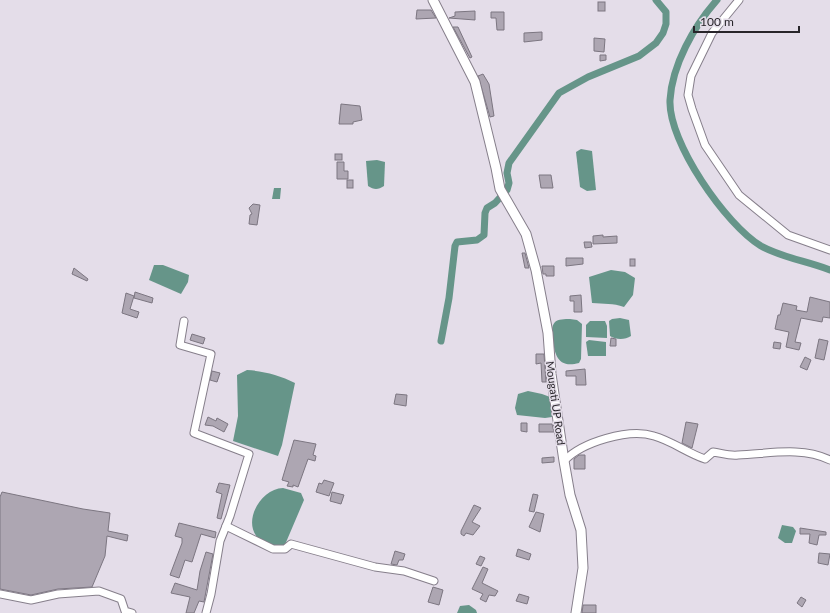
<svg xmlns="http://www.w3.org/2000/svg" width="830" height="613" viewBox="0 0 830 613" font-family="Lato,sans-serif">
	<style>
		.water { fill: #669589 }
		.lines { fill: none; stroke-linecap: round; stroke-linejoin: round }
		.canal { stroke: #669589; stroke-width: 7 }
		.building { fill: #ada6b2; stroke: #7c7681 }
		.minor-casing { stroke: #867f8b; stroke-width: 9 }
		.tertiary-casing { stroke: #867f8b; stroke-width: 11 }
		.minor { stroke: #fff; stroke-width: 7 }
		.tertiary { stroke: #fff; stroke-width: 9 }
		.labels { text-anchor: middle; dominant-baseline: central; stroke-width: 3; stroke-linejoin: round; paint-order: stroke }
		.street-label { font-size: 11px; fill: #28252a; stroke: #e4dde9 }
	</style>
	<rect width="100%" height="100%" fill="#e4dde9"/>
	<g class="water">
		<path d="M581 149 592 151 596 190 587 191 580 187 576 152Z"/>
		<path d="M377 160 385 162 384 186C378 190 374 190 368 186L366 161Z"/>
		<path d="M274 188H281L280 199H272Z"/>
		<path d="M154 265H163L189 275 188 282 181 294 149 280Z"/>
		<path d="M611 270 625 272 635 278 633 295 624 307C613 303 604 304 592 303L589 277Z"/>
		<path d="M620 318 629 320 631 336C625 340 616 340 610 336L609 321 612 319Z"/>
		<path d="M570 319 577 320 582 324 581 359 579 363C558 369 554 354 553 338 552 333 551 326 555 322 558 319 565 319 570 319Z"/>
		<path d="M590 321H605L607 326V338L586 337V325Z"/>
		<path d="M589 340 606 342V356H588L586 342Z"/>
		<path d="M247 370C263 371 280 375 295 383L282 445 278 456 233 441 238 416 237 375Z"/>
		<path d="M528 391 542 394 550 397 552 417 545 418 517 415 515 408 518 394Z"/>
		<path d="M283 488 301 493 304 500 284 547C278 549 275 547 269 545 236 533 257 489 283 488Z"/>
		<path d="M782 525 793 527 796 531 792 543H785L778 538Z"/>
		<path d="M469 605 476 610 477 613H457L460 606Z"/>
	</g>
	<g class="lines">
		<g class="canal">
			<path d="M717 0C694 26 672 65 670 100 668 142 726 225 761 246 783 258 807 261 830 270"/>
			<path d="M441 341 449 298 455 246 457 242 477 240 484 235 485 213 487 208 495 203 507 190 509 183 507 173 509 163 559 93 588 77 639 56 656 43 663 33 666 24V12L656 0"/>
		</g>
	</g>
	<g class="building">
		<rect x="598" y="2" width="7" height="9"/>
		<path d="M417 10H431L436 18 416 19Z"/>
		<path d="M475 11V20L449 18 455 16V12Z"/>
		<path d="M491 12H504V30H497L496 18H491Z"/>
		<path d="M453 27H458L472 57 470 58Z"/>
		<path d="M542 32V40L524 42V33Z"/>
		<path d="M594 38 605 39 604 52 594 51Z"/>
		<path d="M600 55H606V60L600 61Z"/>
		<path d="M483 74 489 84 494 116 490 117 478 76Z"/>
		<path d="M341 104 360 106 362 120 353 122V124H339Z"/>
		<rect x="335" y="154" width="7" height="6"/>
		<path d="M337 162H344V171H348V179H337Z"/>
		<path d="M539 175H551L553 188H541Z"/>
		<rect x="347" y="180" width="6" height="8"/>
		<path d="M253 204 260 205 257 225 249 224 250 215 252 214 249 208Z"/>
		<path d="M603 235V237L617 236V243L593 244V236Z"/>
		<path d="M584 242H591L592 247 585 248Z"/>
		<path d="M522 253H525L529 268H525Z"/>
		<path d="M566 258H583V264L566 266Z"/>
		<rect x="630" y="259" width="5" height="7"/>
		<path d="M542 266H554V276H546V274H543Z"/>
		<path d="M74 268 88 279 87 281 72 274Z"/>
		<path d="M135 292 153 298 152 303 134 298Z"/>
		<path d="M126 293 134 296 130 309 139 312 137 318 122 313Z"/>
		<path d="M581 295 582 312H574V301H570V296Z"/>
		<path d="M810 297 830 302V318L823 317 822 322 801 318 795 342 801 343 799 350 786 347 789 332 775 329 778 315H780L783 303 797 306 796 310 807 312Z"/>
		<path d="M192 334 205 338 203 344 190 340Z"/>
		<path d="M611 338 616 339V346H610Z"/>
		<path d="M819 339 828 341 824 360 815 358Z"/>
		<path d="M774 342 781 343 780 349 773 348Z"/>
		<path d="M536 354H544L546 382H542L541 363 536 364Z"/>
		<path d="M805 357 811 360 807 370 800 367Z"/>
		<path d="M585 369 586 385H576V376H566V371Z"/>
		<path d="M212 371 220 373 217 382 210 380Z"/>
		<path d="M396 394 407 395 406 406 394 404Z"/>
		<path d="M208 417 216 421 217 418 228 424 224 432 213 426 205 425Z"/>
		<path d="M686 422 698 424 692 448 682 443Z"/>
		<path d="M521 423H527V432L521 431Z"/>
		<path d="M539 424H552L554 432H539Z"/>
		<path d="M294 440 316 444 313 455 316 456 315 461 308 459 298 487 293 485V487L287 486 289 482 282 480Z"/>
		<path d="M579 455H585V469H574V459Z"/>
		<path d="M554 457V462L542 463V458Z"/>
		<path d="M324 480 334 483 329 496 316 492 319 483 322 484Z"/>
		<path d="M219 483 230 485 221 519 217 518 222 494 216 492Z"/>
		<path d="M2 492 83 509 110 513 108 531 128 535 127 541 107 536 105 556 92 587 58 589 31 595 0 589V497Z"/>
		<path d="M332 492 344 495 341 504 330 501Z"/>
		<path d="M533 494 538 495 534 512 529 511Z"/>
		<path d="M474 505 481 508 472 522 480 526 473 535 466 533 464 536 461 534V531Z"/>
		<path d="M536 512 544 514 540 532 529 527Z"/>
		<path d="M179 523 216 532 215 538 201 534 192 562 185 560 179 578 170 575 182 543V538L175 536Z"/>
		<path d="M800 528 826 532V535H819L817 545 809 543 810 534H800Z"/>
		<path d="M518 549 531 554 529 560 516 556Z"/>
		<path d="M395 551 405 554 403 560H399L397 565 391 564Z"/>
		<path d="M206 552 213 554 204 602 199 601 194 613H186L190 597 171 593 175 583 197 590 200 571Z"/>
		<path d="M819 553 830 554 828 565 818 563Z"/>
		<path d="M480 556 485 558 481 566 476 564Z"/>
		<path d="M483 567 488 569 482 583 498 591 495 596 489 595 486 602 480 599 483 594 472 589Z"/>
		<path d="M433 587 443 590 439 605 428 602Z"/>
		<path d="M519 594 529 597 527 604 516 601Z"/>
		<path d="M801 597 806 600 802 607 797 603Z"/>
		<path d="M583 605H596V613H582Z"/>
	</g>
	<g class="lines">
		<g class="minor-casing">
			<g id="minor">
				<path d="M739 0 712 33 691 76 688 95 692 109 705 145 739 195 788 235 830 250"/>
				<path d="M184 321 180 345 211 354 194 433 249 454 230 516 220 541 211 594 206 613"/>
				<path d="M564 461C582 442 629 428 654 436 672 441 687 453 705 459L713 452C721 453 729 456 738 455 768 454 801 446 830 460"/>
				<path d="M226 526 273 549H285L291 544 375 567 404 571 434 581"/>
				<path d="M0 594 31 600 58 594 99 591 121 599 125 611 132 613"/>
			</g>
		</g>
		<g class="tertiary-casing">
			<path id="tertiary" d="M433 0 475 82 496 168 500 189 526 234 536 270 548 333 551 374 564 461 570 495 581 530 583 568 576 613"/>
		</g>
		<use href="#minor" class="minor"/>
		<use href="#tertiary" class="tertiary"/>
	</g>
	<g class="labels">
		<g class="street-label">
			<text transform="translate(556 403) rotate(82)">Mougati UP Road</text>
		</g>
	</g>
	<path d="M694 26v6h105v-6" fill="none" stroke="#28252a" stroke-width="2"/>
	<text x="700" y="26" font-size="12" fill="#28252a" stroke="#e4dde9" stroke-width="3" paint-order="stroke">100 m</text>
</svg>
